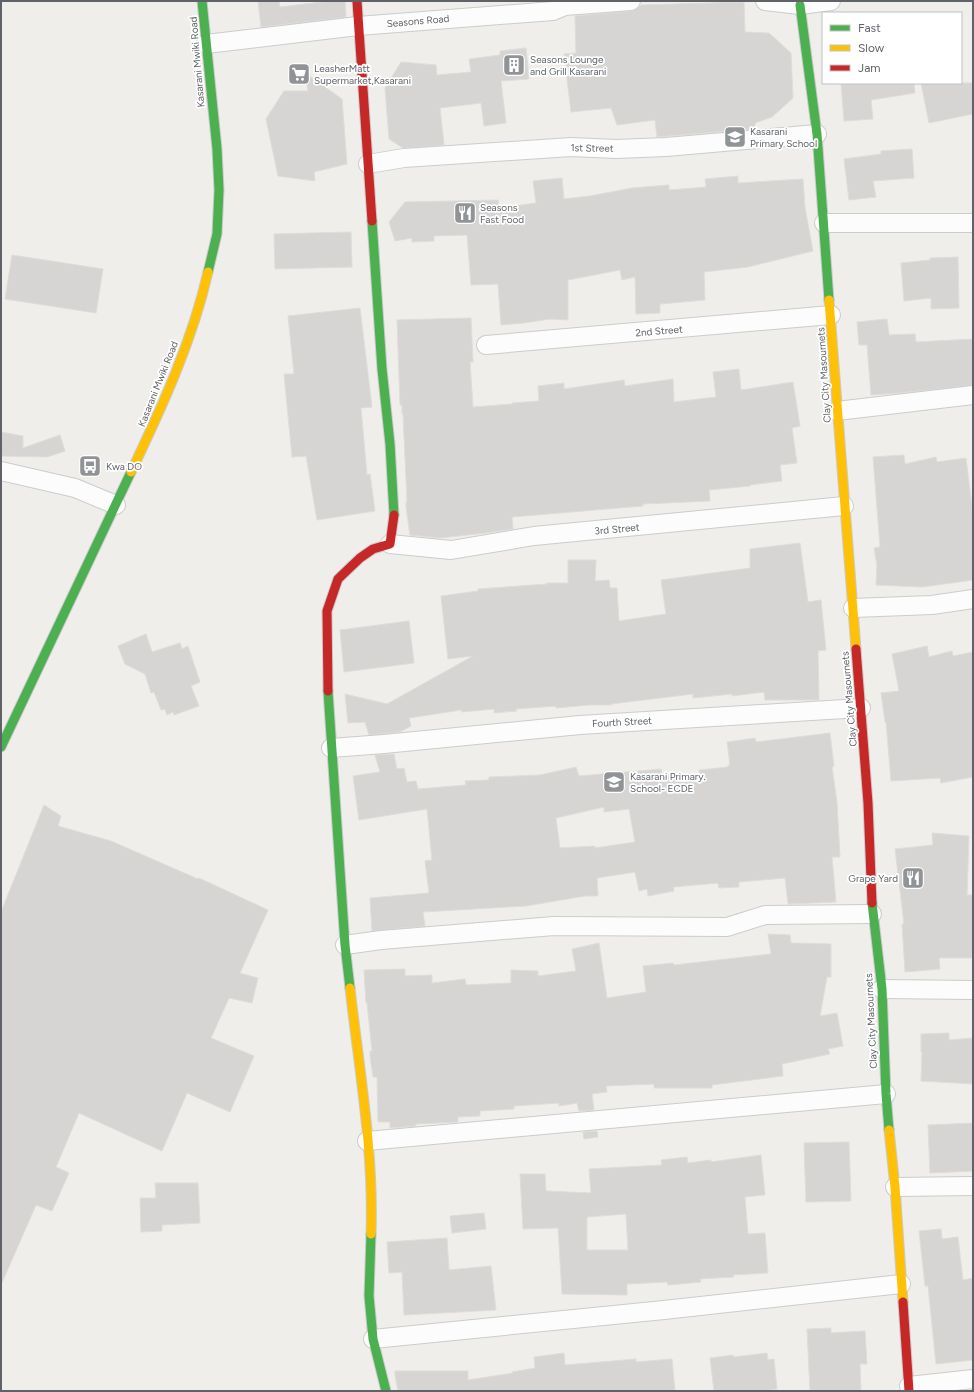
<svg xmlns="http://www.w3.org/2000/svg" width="974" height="1392" viewBox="0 0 974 1392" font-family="Figtree,sans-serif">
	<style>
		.building { fill: #d6d5d3; stroke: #deddd9; fill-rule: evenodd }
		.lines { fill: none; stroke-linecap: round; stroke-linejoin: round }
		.street-casing { stroke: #cbcccc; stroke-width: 20 }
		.fast-casing { stroke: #cacacb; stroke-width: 11 }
		.slow-casing { stroke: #cacacb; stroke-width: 11 }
		.jam-casing { stroke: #cacacb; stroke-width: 11 }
		.street { stroke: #fdfcfc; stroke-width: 18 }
		.fast { stroke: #4caf50; stroke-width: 9 }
		.slow { stroke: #ffc107; stroke-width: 9 }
		.jam { stroke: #c62828; stroke-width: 9 }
		.labels { text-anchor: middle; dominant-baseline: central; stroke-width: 3.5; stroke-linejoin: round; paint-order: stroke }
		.street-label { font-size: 10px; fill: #5f6368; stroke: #fff }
		.poi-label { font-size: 10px; fill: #5f6368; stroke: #fff; text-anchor: start }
	</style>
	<rect width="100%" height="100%" fill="#efeeea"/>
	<g class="building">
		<path d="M258 1H279L280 7 330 1H345L346 17 261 27Z"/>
		<path d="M744 2 745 32 769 33 791 53 793 98 772 117 755 123V128H751V129L657 137 655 120 617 125 611 108 571 112 564 54 576 53 575 16 632 11 637 9 641 5Z"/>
		<path d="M526 48 529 79 501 81 506 123 484 126 481 103 440 108 444 145 403 148 389 139 385 88 401 62 436 65 437 75 471 72 469 59 500 55V51Z"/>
		<path d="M305 73 342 99 347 164 314 172 315 181 278 176 266 119 284 91H308Z"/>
		<path d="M841 83H914L915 93 871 100 873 119 844 121Z"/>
		<path d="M921 83H973V114L929 123Z"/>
		<path d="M912 149 914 178 873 181 876 197 849 200 844 159 881 154V151Z"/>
		<path d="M738 176V183L803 179 805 208 813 251 748 267 704 272 705 300 660 304V313L636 314 635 277 622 280 620 270 568 280V320L550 319 524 323 501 325 498 284 471 285 467 235 434 236V241L412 242V238L395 241 389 222 405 202 498 200 499 208 536 203 533 181 562 178 564 199 590 196 632 188 669 185V190L706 187 705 179Z"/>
		<path d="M351 232 352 267 275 269 274 234Z"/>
		<path d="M12 255 103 269 96 313 5 299Z"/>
		<path d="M958 257 959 308 931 309V298L904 301 901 263 930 260V258Z"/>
		<path d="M360 308 372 407 361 408 367 475 370 474 375 511 317 520 306 456 292 457 284 374H294L288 316Z"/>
		<path d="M471 318 473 362H470L473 407 512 404V403L539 401 538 386 564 383V389L624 380 625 386 673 379 674 402 716 397 713 372 739 369 741 390 793 382 800 426 792 428 797 463 780 465 782 481 750 485V486L709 490 710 501 643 504V506L512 517 513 529 486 533 440 538 410 535 406 507V502L407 501 403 414H402V405H400L397 320Z"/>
		<path d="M887 319 889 335 915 334 916 342 973 339V385L899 393 871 395 867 345H859L857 322Z"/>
		<path d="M1 432 23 436V448L60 435 65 451 47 457 1 456Z"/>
		<path d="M904 455 905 464 936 457 937 462 966 458 973 513V580L922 587 876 585 877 566 874 548 880 547 873 457Z"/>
		<path d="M800 543 808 602 821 600 826 650 818 651 819 700H765L764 692 732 696V694L693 698V694L611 704V705H589L556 708V706L516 709 517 711 494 713V709L462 712 461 710 409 718 411 726 400 732 369 735 365 722 348 723 345 694 387 704 473 656 448 659 441 596 478 591V589L547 584V583H568V560H596L595 581 609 580 610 588H617L619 621 666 614 661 580 750 568V549Z"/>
		<path d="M409 621 414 663 344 672 340 630Z"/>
		<path d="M146 634 152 652 180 643 182 649 188 646 200 682 191 686 199 706 174 715 173 712 167 715 165 709 161 710 154 692 151 693 145 674 125 664 118 646Z"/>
		<path d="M927 646 929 657 952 651 953 656 973 652V777L941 783 940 778 891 781 886 722H885L881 693 899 691 892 654Z"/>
		<path d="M830 733 834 766 832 767 837 802 840 857H832L836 902 788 904 785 878 739 882V887L719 888 718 883 673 887 674 891 648 896 647 889 639 891 635 872 597 878 598 896H585L526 906 423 912 425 926 372 931 370 898 429 893 425 861 432 860 427 809 359 820 353 776 380 772 375 755 394 754 397 769 404 768 407 782 416 781 418 789 466 785 465 781 489 780V777L540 775 576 767 579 776 661 769 662 774 700 779 699 770 728 767V765H730L727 742 755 738 756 742ZM604 807V812L629 809 635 842 595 848V846L560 848 556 818Z"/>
		<path d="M44 805 61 816 58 826 111 841 198 879 199 878 268 910 240 973 258 978 252 1003 229 998 211 1038 254 1056 230 1112 187 1093 162 1151 79 1113 56 1167 69 1173 52 1211 36 1205 1 1285V912Z"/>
		<path d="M932 833 969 836 967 895H973V958H939L940 969 905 972 902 924H904L895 849 933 845Z"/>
		<path d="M768 934 790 935 791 943 831 944V977H827L820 1016 837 1013 843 1046 828 1049 830 1054 782 1064 783 1076 712 1085V1088H654V1084L606 1086 607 1092 592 1094 594 1110 579 1111 577 1103 559 1106V1103L514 1106V1109L480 1111V1116L458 1117V1122L416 1124V1126L390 1128V1122H378L377 1077H373L370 1056V1051H372L367 1003H366L364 970 405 969V976L432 975V983L465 979 466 985 511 983V970L538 971V976L576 971 572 949 599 943 607 998 646 992 643 966 673 963 674 965 771 954Z"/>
		<path d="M949 1033V1040L973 1038V1084L921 1081 922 1052H921V1034Z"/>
		<path d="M973 1123V1171L930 1173 928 1125Z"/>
		<path d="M597 1131 598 1137 584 1139 583 1132Z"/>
		<path d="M849 1142 851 1201 806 1202 804 1143Z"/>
		<path d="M761 1155 765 1195 745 1197 748 1234 765 1233 768 1273 733 1275 734 1277 700 1279 701 1282 668 1285 667 1282 627 1284V1295L562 1294 558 1228 523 1229 520 1174H545L546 1191 591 1193 589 1169 662 1165 661 1160 687 1157 688 1163 711 1160V1162ZM626 1214 628 1250H587V1217Z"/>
		<path d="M155 1183H198L200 1223 162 1225V1231L141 1232 140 1198H156Z"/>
		<path d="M484 1213 486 1229 452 1233 450 1216Z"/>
		<path d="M941 1229 942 1239 958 1237 963 1280 973 1278V1360L936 1364 928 1286H925L919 1231Z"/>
		<path d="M447 1238 449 1270 491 1266 496 1310 404 1315 402 1272 389 1273 387 1242Z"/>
		<path d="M831 1328V1333L865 1331 867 1364H860L861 1391H810L807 1329Z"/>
		<path d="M564 1353 565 1365 636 1359V1362L672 1359 675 1391H398L395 1375V1371H468V1380L513 1373 512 1372 535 1368 534 1357Z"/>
		<path d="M767 1353 768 1360 774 1359 777 1389 764 1391H714L710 1358 733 1355 734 1357Z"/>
	</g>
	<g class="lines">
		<g class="street-casing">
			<g id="street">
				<path d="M765 1 800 5 831 1"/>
				<path d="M206 44 358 26 553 11 565 6 631 1"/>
				<path d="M368 164 404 158 571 147 616 149 666 147 817 134"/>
				<path d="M824 223H973"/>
				<path d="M486 345 831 315"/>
				<path d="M837 411 973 395"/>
				<path d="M1 471 75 488 116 505"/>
				<path d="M390 544 451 550 534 536 844 506"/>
				<path d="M853 608 932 605 973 599"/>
				<path d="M331 748 384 744 580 725 861 708"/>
				<path d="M345 945 381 940 554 926 727 927 765 915 872 914"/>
				<path d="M882 989 973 990"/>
				<path d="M367 1141 886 1094"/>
				<path d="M895 1187 973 1186"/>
				<path d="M373 1339 664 1310 901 1284"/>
				<path d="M909 1386 973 1379"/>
			</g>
		</g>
		<g class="fast-casing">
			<g id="fast">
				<path d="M202 1 217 149 219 190 217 234 208 272"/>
				<path d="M800 5 817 134 829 300"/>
				<path d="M372 221 382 369 390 444 394 515"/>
				<path d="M328 691 345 945 350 988"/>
				<path d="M1 747 131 472"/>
				<path d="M872 903 882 989 886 1094 889 1130"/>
				<path d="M371 1234 369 1296 373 1339 386 1391"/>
			</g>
		</g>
		<g class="slow-casing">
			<g id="slow">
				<path d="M829 300 856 649"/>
				<path d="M131 472C162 407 192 342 208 272"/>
				<path d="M350 988C359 1069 374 1151 371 1234"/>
				<path d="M889 1130 895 1187 903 1302"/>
			</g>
		</g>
		<g class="jam-casing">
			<g id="jam">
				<path d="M357 1 372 221"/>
				<path d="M856 649 868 803 872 903"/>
				<path d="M328 691 327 611 338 579 360 558 373 549 390 544 394 515"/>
				<path d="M903 1302 909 1391"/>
			</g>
		</g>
		<use href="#street" class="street"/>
		<use href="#fast" class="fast"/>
		<use href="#slow" class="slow"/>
		<use href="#jam" class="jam"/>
	</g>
	<defs>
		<g id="building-square" transform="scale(1.15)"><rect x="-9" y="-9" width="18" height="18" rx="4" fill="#919496" stroke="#fff"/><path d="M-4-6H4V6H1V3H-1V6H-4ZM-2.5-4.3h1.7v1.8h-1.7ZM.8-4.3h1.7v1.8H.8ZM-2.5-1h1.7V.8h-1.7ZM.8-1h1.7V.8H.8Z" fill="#fff"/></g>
		<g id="supermarket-square" transform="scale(1.15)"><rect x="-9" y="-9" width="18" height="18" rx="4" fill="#919496" stroke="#fff"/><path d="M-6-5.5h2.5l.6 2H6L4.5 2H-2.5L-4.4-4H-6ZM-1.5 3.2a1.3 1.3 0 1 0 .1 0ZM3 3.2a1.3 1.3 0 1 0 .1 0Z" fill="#fff"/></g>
		<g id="school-square" transform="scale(1.15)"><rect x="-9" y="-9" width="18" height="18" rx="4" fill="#919496" stroke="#fff"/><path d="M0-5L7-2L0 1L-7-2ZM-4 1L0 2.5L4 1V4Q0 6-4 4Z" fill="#fff"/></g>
		<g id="restaurant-square" transform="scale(1.15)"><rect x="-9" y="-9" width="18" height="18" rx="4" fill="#919496" stroke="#fff"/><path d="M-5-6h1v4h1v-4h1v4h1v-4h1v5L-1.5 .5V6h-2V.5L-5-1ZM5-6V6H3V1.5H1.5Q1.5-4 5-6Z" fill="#fff"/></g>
		<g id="bus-square" transform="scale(1.15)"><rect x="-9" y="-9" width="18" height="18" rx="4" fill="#919496" stroke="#fff"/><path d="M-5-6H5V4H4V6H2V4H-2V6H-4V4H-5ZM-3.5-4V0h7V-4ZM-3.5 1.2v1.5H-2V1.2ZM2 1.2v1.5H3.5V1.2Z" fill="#fff"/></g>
	</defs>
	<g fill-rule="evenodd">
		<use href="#building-square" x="514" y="65"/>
		<use href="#supermarket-square" x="299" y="74"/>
		<use href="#school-square" x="735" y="137"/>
		<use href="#restaurant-square" x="465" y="213"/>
		<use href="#bus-square" x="90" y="466"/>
		<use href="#school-square" x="614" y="782"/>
		<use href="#restaurant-square" x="913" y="878"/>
	</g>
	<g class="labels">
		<g class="street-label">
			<text transform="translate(418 21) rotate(-5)">Seasons Road</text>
			<text transform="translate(197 62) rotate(-95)">Kasarani Mwiki Road</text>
			<text transform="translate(592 148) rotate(1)">1st Street</text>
			<text transform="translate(659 331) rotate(-5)">2nd Street</text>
			<text transform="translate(824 375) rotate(-94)">Clay City Masournets</text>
			<text transform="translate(158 384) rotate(-68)">Kasarani Mwiki Road</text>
			<text transform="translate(617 529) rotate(-5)">3rd Street</text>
			<text transform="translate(849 699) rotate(-95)">Clay City Masournets</text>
			<text transform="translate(622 722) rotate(-3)">Fourth Street</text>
			<text transform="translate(871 1021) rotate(-93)">Clay City Masournets</text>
		</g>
		<g class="poi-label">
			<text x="530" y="59">Seasons Lounge<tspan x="530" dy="12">and Grill Kasarani</tspan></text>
			<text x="314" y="68">LeasherMatt<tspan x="314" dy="12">Supermarket,Kasarani</tspan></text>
			<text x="750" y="131">Kasarani<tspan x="750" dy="12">Primary School</tspan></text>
			<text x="480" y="207">Seasons<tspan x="480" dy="12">Fast Food</tspan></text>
			<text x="106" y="466">Kwa DO</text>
			<text x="630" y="776">Kasarani Primary.<tspan x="630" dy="12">School- ECDE</tspan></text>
			<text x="898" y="878" text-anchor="end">Grape Yard</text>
		</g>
	</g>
	<rect width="974" height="1392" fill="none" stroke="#5f6368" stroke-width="4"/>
	<rect x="822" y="12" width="140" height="72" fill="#ffffff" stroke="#bfc1c3"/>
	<rect x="830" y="25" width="20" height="6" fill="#4caf50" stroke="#bfc1c3"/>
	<text x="858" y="32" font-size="12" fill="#5f6368">Fast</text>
	<rect x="830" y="45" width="20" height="6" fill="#ffc107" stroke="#bfc1c3"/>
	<text x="858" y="52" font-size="12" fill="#5f6368">Slow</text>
	<rect x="830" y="65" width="20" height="6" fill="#c62828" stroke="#bfc1c3"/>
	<text x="858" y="72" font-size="12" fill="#5f6368">Jam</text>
</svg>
